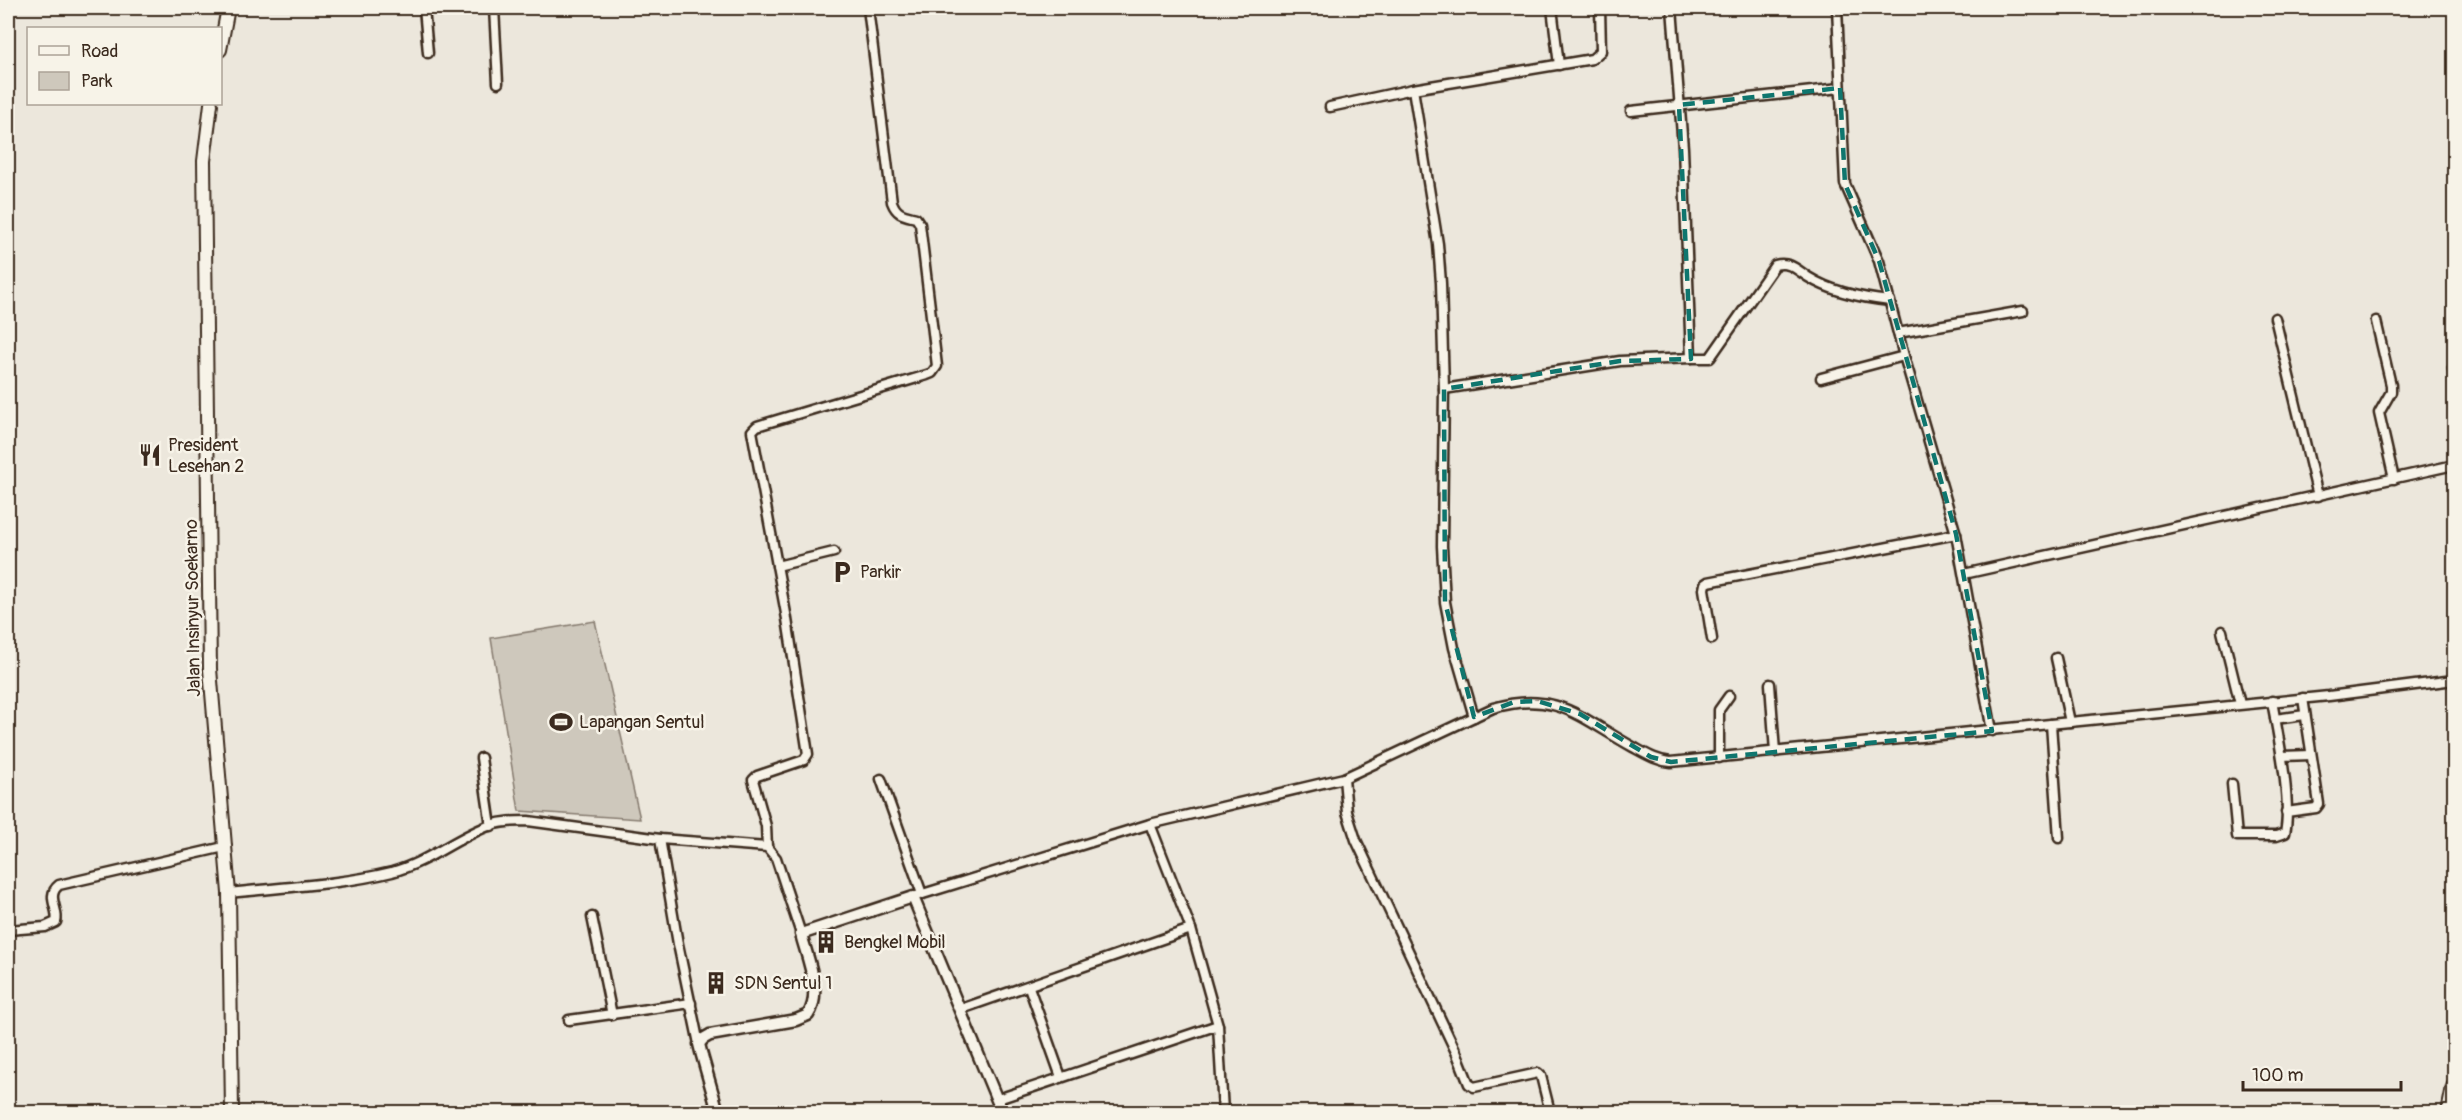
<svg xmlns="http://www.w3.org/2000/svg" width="2462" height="1120" viewBox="0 0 2462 1120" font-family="Pangolin,sans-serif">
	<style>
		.green { fill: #cec8bc; stroke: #84796d; stroke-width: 1.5 }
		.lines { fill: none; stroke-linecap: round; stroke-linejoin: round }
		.minor-casing { stroke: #3b2a1e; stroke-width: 13 }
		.tertiary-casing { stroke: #3b2a1e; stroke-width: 15 }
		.secondary-casing { stroke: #3b2a1e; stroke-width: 16 }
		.trunk-casing { stroke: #3b2a1e; stroke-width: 18 }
		.minor { stroke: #f7f3e8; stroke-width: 8 }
		.tertiary { stroke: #f7f3e8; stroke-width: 10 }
		.secondary { stroke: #f7f3e8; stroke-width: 12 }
		.trunk { stroke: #f7f3e8; stroke-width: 14 }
		.marked { fill: none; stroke: #0f766e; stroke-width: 4.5; stroke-dasharray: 12 8; stroke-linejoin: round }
		.labels { text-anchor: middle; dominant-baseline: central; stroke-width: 5; stroke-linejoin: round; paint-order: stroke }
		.poi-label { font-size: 18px; fill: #3b2a1e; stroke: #f7f3e8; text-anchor: start }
		.street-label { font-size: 18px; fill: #3b2a1e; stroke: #f7f3e8 }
	</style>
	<rect width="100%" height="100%" fill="#ece7dc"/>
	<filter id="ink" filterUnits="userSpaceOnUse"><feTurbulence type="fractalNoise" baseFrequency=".0167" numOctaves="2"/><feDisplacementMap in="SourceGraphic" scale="12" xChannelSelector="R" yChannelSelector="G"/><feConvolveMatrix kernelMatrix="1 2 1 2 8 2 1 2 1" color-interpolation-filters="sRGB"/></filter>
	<g filter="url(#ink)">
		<path class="green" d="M595 621 640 819 519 811 491 638Z"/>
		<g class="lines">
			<g class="minor-casing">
				<g id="minor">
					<path d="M424 8 428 53"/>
					<path d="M494 8 498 83"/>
					<path d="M1552 8 1559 65"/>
					<path d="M1837 8 1845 184 1879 261 1904 356 1956 534 1992 731"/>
					<path d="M1413 89 1438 244 1441 283 1444 389 1442 546 1445 602 1454 648 1474 717"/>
					<path d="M1330 107 1413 89 1592 59 1601 51 1600 8"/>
					<path d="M1631 111 1840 88"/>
					<path d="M2275 318 2318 496"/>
					<path d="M2376 321 2391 385V392L2379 413 2394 479"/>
					<path d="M1898 333 2023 311"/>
					<path d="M1691 358H1710L1775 265C1790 261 1797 270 1808 277 1832 292 1862 298 1890 301"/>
					<path d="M2453 368 2454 377"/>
					<path d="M1821 378 1904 356"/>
					<path d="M1444 389 1620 361 1691 358 1683 148 1672 8"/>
					<path d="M777 566 834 552"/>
					<path d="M1964 574 2454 465"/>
					<path d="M2222 631 2240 704"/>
					<path d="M1712 639 1704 589 1705 584 1708 582 1956 534"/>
					<path d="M2056 658 2070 722"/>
					<path d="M1770 684 1775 752"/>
					<path d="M2275 719 2305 715"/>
					<path d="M2051 724 2059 838"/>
					<path d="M2282 756 2311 755"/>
					<path d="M481 758 491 826"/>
					<path d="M1719 758V710L1729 696"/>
					<path d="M1344 778 1347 812 1356 840 1457 1054 1469 1084 1474 1087 1538 1073 1541 1076 1550 1112"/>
					<path d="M881 779 922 894"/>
					<path d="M2232 784 2237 836H2276L2285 833C2292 801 2278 735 2272 701"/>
					<path d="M2286 812 2316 808 2319 804 2303 698"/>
					<path d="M1150 824 1191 929 1218 1025 1223 1112"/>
					<path d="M660 839 678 944 699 1044"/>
					<path d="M767 847 766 826 753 780 757 776 804 760 808 754 787 619 752 431 757 426 927 375 932 373 937 366 920 224 916 218C904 215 897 215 892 202L868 8"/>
					<path d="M229 893C283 887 339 885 392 872 429 862 457 837 491 825 503 821 515 821 528 821L660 839 767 847 776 858 801 934"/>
					<path d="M913 897 1150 824 1344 778 1493 708C1556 689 1582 719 1633 747 1646 754 1657 761 1671 762L2329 696 2454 680"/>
					<path d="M592 917 612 1015"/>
					<path d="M8 930 45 927 56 922C60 910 45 896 59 885L224 847"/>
					<path d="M1029 987 1061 1077"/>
					<path d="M961 1009 1191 929"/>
					<path d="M569 1020 691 1003"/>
					<path d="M998 1099 1218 1025"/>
				</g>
			</g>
			<g class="tertiary-casing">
				<path id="tertiary" d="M718 1112 701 1052 699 1044 703 1039 710 1035 796 1020 808 1015C823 993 807 958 801 934L913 897 1002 1112"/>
			</g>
			<g class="secondary-casing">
				<g id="secondary">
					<path d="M220 50 228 8"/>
					<path d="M211 104 204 161 210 669 229 893 232 1112"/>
				</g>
			</g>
			<g class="trunk-casing">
				<path id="trunk" d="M2449 1112 2454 1087"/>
			</g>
			<use href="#minor" class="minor"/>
			<use href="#tertiary" class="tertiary"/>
			<use href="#secondary" class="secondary"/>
			<use href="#trunk" class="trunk"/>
		</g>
	</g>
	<path class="marked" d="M1840 88 1845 184 1879 261 1956 534 1992 731 1671 762 1651 757 1580 714 1537 701 1514 702 1474 717 1445 602 1444 389 1620 361 1691 359 1679 105Z"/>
	<defs>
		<g id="restaurant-bare" transform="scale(1.8)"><path d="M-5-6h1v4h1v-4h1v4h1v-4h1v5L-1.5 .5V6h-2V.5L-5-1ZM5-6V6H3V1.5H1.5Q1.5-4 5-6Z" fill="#3b2a1e" stroke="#f7f3e8" stroke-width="2.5" paint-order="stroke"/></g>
		<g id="parking-bare" transform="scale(1.8)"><path d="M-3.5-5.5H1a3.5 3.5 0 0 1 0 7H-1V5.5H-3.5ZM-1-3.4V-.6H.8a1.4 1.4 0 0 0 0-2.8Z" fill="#3b2a1e" stroke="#f7f3e8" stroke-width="2.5" paint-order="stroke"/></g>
		<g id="stadium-bare" transform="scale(1.8)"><path d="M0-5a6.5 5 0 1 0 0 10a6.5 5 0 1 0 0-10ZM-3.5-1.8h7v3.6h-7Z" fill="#3b2a1e" stroke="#f7f3e8" stroke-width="2.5" paint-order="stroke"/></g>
		<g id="building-bare" transform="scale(1.8)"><path d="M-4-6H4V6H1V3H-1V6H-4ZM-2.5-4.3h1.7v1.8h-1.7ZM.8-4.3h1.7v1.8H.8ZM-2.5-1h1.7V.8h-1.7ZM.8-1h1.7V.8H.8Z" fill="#3b2a1e" stroke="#f7f3e8" stroke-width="2.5" paint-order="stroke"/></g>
	</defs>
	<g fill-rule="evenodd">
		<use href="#restaurant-bare" x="150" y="455"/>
		<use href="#parking-bare" x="842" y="572"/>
		<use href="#stadium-bare" x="561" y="722"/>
		<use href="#building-bare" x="826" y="942"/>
		<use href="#building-bare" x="716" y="983"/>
	</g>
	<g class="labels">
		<g class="poi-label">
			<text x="168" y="445">President<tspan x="168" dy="21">Lesehan 2</tspan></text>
			<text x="860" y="572">Parkir</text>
			<text x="579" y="722">Lapangan Sentul</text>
			<text x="844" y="942">Bengkel Mobil</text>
			<text x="734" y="983">SDN Sentul 1</text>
		</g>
		<g class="street-label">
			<text transform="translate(193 608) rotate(-91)">Jalan Insinyur Soekarno</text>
		</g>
	</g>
	<rect width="2462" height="1120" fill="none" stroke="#f7f3e8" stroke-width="30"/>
	<rect x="15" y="15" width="2432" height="1090" fill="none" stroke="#3b2a1e" stroke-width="2" filter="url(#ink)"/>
	<rect x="27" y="27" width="195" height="78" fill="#f7f3e8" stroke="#aca397" stroke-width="1.5"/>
	<rect x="39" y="46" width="30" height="9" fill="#f7f3e8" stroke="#aca397" stroke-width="1.5"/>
	<text x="81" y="57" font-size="18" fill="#3b2a1e">Road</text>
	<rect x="39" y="72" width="30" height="18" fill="#cec8bc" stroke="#aca397" stroke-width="1.5"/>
	<text x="81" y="87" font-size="18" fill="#3b2a1e">Park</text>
	<path d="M2243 1081v9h158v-9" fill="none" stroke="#3b2a1e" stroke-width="3"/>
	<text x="2252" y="1081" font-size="18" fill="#3b2a1e" stroke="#f7f3e8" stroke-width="4.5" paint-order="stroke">100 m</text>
</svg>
